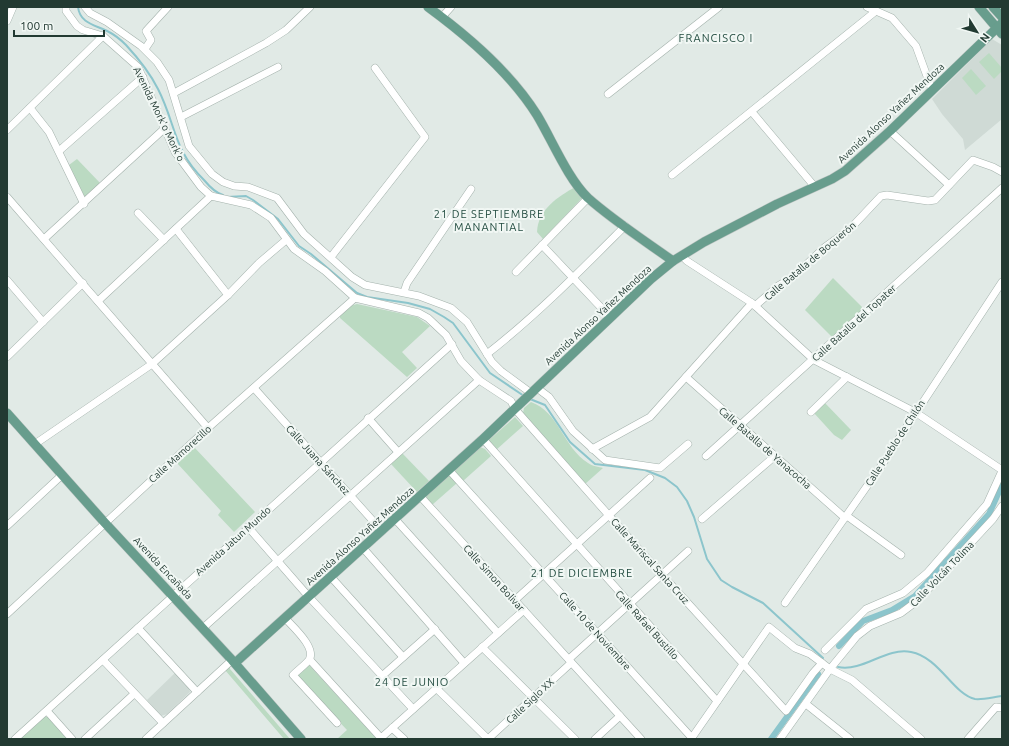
<svg xmlns="http://www.w3.org/2000/svg" width="1009" height="746" viewBox="0 0 1009 746" font-family="Ubuntu,sans-serif">
	<style>
		.built { fill: #cfdad5 }
		.green { fill: #bbdac2 }
		.lines { fill: none; stroke-linecap: round; stroke-linejoin: round }
		.stream { stroke: #8cc5cc; stroke-width: 2 }
		.canal { stroke: #8cc5cc; stroke-width: 6 }
		.minor-casing { stroke: #a4b2ac; stroke-width: 8 }
		.major-casing { stroke: #bdc4c2; stroke-width: 10 }
		.minor { stroke: #fff; stroke-width: 7 }
		.major { stroke: #689d8d; stroke-width: 9 }
		.labels { text-anchor: middle; dominant-baseline: central; stroke-width: 4; stroke-linejoin: round; paint-order: stroke }
		.street-label { font-size: 10px; fill: #223a32; stroke: #f1f7f4 }
		.neighbourhood-label { font-size: 11px; letter-spacing: 1px; fill: #204a3e; stroke: #f1f7f4 }
	</style>
	<rect width="100%" height="100%" fill="#e1eae6"/>
	<g class="built">
		<path d="M992 39 1002 45V119L965 150 963 139 942 114 932 99Z"/>
		<path d="M175 673 189 688 190 692 167 714 161 716 147 700Z"/>
	</g>
	<g class="green">
		<path d="M989 53 1002 68V71L994 79 979 62Z"/>
		<path d="M971 69 986 86 976 95 962 78Z"/>
		<path d="M77 159 101 184 85 199 69 165Z"/>
		<path d="M575 187 582 198 543 239 537 232C538 209 558 197 575 187Z"/>
		<path d="M833 278 864 309 832 337 805 310Z"/>
		<path d="M357 304 417 317 430 326 402 352 417 368 407 377 340 318V313L350 306Z"/>
		<path d="M531 402C559 412 563 447 588 463 592 466 599 467 603 468L585 484 523 413 524 408Z"/>
		<path d="M824 402 851 430 842 440 834 435 814 413Z"/>
		<path d="M515 417 523 426 496 450 489 443V440Z"/>
		<path d="M194 447 255 512 234 532 218 515 221 511 177 463Z"/>
		<path d="M480 447 485 449 491 456 463 481 456 472V469Z"/>
		<path d="M402 453 429 481 417 492 391 464Z"/>
		<path d="M448 476H451L457 483 432 505 427 498V495Z"/>
		<path d="M309 665 377 739H337L347 730 296 676Z"/>
		<path d="M230 666V669L290 739H284L225 670Z"/>
		<path d="M44 717H48L68 739H20Z"/>
	</g>
	<g class="lines">
		<g class="stream">
			<path d="M78 7C80 24 96 25 109 32 115 35 121 40 126 45 138 58 150 73 158 89 176 124 173 150 204 180 209 186 215 193 223 195"/>
			<path d="M227 197 246 196 253 200 278 219 299 246 311 254 357 293 367 297 408 303 430 309 444 317 453 323 490 373 524 396"/>
			<path d="M530 399 545 405 570 442 595 464 645 470 665 478 677 487 687 501 694 517 707 559 721 580 732 587 763 603 823 658"/>
			<path d="M838 667C864 672 885 647 911 652 939 657 954 695 975 699 983 700 993 697 1002 696"/>
		</g>
		<g class="canal">
			<path d="M7 9 8 7"/>
			<path d="M839 646 863 621 892 610 915 596 989 514 1002 485"/>
			<path d="M771 739 818 674"/>
		</g>
		<g class="minor-casing">
			<g id="minor">
				<path d="M66 7V11L77 26 83 30 103 36 138 67 175 152 201 187 211 196 251 205 271 218 294 249 325 271 355 298 419 313 428 318 446 335 461 361 479 380 511 401 515 409 635 545 786 711 813 673 822 663"/>
				<path d="M85 7 90 13 107 22 141 46 157 62 169 80 189 146 212 174 223 182 234 186 248 187 277 198 304 234 352 277 365 285 419 296 451 308 467 322 492 362 501 371 531 393"/>
				<path d="M867 7 892 18 916 46 932 90"/>
				<path d="M442 17 451 7"/>
				<path d="M7 21 13 7"/>
				<path d="M145 49 151 40 146 31 168 7"/>
				<path d="M174 93 266 43 286 30 310 7"/>
				<path d="M608 94 719 7"/>
				<path d="M30 108 49 132 84 204"/>
				<path d="M752 112 815 187"/>
				<path d="M181 117 278 67"/>
				<path d="M7 130 103 36"/>
				<path d="M890 131 949 185"/>
				<path d="M59 151 143 77"/>
				<path d="M672 175 876 11"/>
				<path d="M7 197 208 428"/>
				<path d="M138 213 164 240"/>
				<path d="M176 229 228 295"/>
				<path d="M44 239 165 128"/>
				<path d="M542 245 610 317"/>
				<path d="M682 256 687 261 752 303 814 360 915 412 1002 470"/>
				<path d="M331 257 425 137 375 68"/>
				<path d="M516 272 588 198"/>
				<path d="M7 280 43 322"/>
				<path d="M404 292 407 283 471 189"/>
				<path d="M98 301 211 196"/>
				<path d="M755 306 778 286 793 277 825 247 850 229 881 196 887 195 928 201 935 200 973 160 993 167 1002 172"/>
				<path d="M487 354C537 315 580 271 625 226"/>
				<path d="M7 357 83 283"/>
				<path d="M686 377 845 518"/>
				<path d="M254 388 382 531"/>
				<path d="M537 388 549 397 573 431 605 460 660 468 688 444"/>
				<path d="M811 412 847 377"/>
				<path d="M368 418 398 452"/>
				<path d="M483 439 717 701"/>
				<path d="M35 444 152 364 228 295 259 263 286 240"/>
				<path d="M592 449 650 417 752 303"/>
				<path d="M706 456 1002 188"/>
				<path d="M449 470 692 738"/>
				<path d="M420 496 641 739"/>
				<path d="M847 516 901 555"/>
				<path d="M395 519 498 633"/>
				<path d="M702 519 775 456"/>
				<path d="M7 526 62 475"/>
				<path d="M248 527 309 597 413 709"/>
				<path d="M363 548 464 663"/>
				<path d="M331 577 403 657"/>
				<path d="M515 600 650 478"/>
				<path d="M785 603 879 469 1002 282"/>
				<path d="M7 614 208 428 355 298"/>
				<path d="M285 618C293 627 317 648 309 660 305 665 298 670 293 675L337 723"/>
				<path d="M138 628 197 692"/>
				<path d="M203 628 479 380"/>
				<path d="M482 647 575 739"/>
				<path d="M825 650 866 609 903 593 927 573 987 504 1002 471"/>
				<path d="M569 659 688 551"/>
				<path d="M103 660 163 723"/>
				<path d="M310 660 381 738 524 610"/>
				<path d="M382 676 435 629"/>
				<path d="M436 688 488 739 571 663"/>
				<path d="M806 704 850 739"/>
				<path d="M47 711 72 739"/>
				<path d="M392 728 404 739"/>
				<path d="M15 739 452 344"/>
				<path d="M85 739 134 694"/>
				<path d="M146 739 232 660"/>
				<path d="M595 739 620 716"/>
				<path d="M691 739 769 627 795 648 810 654 830 669 852 680 921 739"/>
				<path d="M780 739 830 669 857 636 870 626 901 613 917 601 993 519 1002 506"/>
				<path d="M968 739 996 707 1002 708"/>
			</g>
		</g>
		<g class="major-casing">
			<g id="major">
				<path d="M428 7C469 37 510 72 537 115 552 140 568 179 588 198 614 221 645 241 673 261"/>
				<path d="M979 7 1002 34"/>
				<path d="M993 7 1002 17"/>
				<path d="M7 413 105 523 232 660 301 739"/>
				<path d="M235 663 483 439 651 279 673 261 704 242 777 204 832 179 845 171 890 131 1002 23"/>
			</g>
		</g>
		<use href="#minor" class="minor"/>
		<use href="#major" class="major"/>
	</g>
	<g class="labels">
		<g class="street-label">
			<text transform="translate(891 113) rotate(-43)">Avenida Alonso Yañez Mendoza</text>
			<text transform="translate(159 114) rotate(64)">Avenida Mork'o Mork'o</text>
			<text transform="translate(810 261) rotate(-40)">Calle Batalla de Boquerón</text>
			<text transform="translate(598 315) rotate(-43)">Avenida Alonso Yañez Mendoza</text>
			<text transform="translate(854 323) rotate(-42)">Calle Batalla del Topater</text>
			<text transform="translate(895 443) rotate(-57)">Calle Pueblo de Chilón</text>
			<text transform="translate(765 448) rotate(41)">Calle Batalla de Yanacocha</text>
			<text transform="translate(180 454) rotate(-42)">Calle Mamorecillo</text>
			<text transform="translate(318 460) rotate(48)">Calle Juana Sánchez</text>
			<text transform="translate(360 536) rotate(-42)">Avenida Alonso Yañez Mendoza</text>
			<text transform="translate(233 541) rotate(-42)">Avenida Jatun Mundo</text>
			<text transform="translate(650 561) rotate(48)">Calle Mariscal Santa Cruz</text>
			<text transform="translate(163 568) rotate(47)">Avenida Encañada</text>
			<text transform="translate(942 574) rotate(-46)">Calle Volcán Tolima</text>
			<text transform="translate(494 578) rotate(48)">Calle Simon Bolivar</text>
			<text transform="translate(647 625) rotate(48)">Calle Rafael Bustillo</text>
			<text transform="translate(595 631) rotate(48)">Calle 10 de Noviembre</text>
			<text transform="translate(530 701) rotate(-43)">Calle Siglo XX</text>
		</g>
		<g class="neighbourhood-label">
			<text x="716" y="38">FRANCISCO I</text>
			<text x="489" y="214">21 DE SEPTIEMBRE<tspan x="489" dy="13">MANANTIAL</tspan></text>
			<text x="582" y="573">21 DE DICIEMBRE</text>
			<text x="412" y="682">24 DE JUNIO</text>
		</g>
	</g>
	<rect width="1009" height="746" fill="none" stroke="#223a32" stroke-width="16"/>
	<g transform="translate(977 32) rotate(127)" stroke="#f1f7f4" stroke-width="3" paint-order="stroke">
	<path d="M0-3L7 15L0 10L-7 15Z" fill="#223a32"/>
	<text y="-6" font-size="11" font-weight="bold" text-anchor="middle" fill="#223a32">N</text>
	</g>
	<path d="M14 30v6h90v-6" fill="none" stroke="#223a32" stroke-width="2"/>
	<text x="20" y="30" font-size="12" fill="#223a32" stroke="#f1f7f4" stroke-width="3" paint-order="stroke">100 m</text>
</svg>
